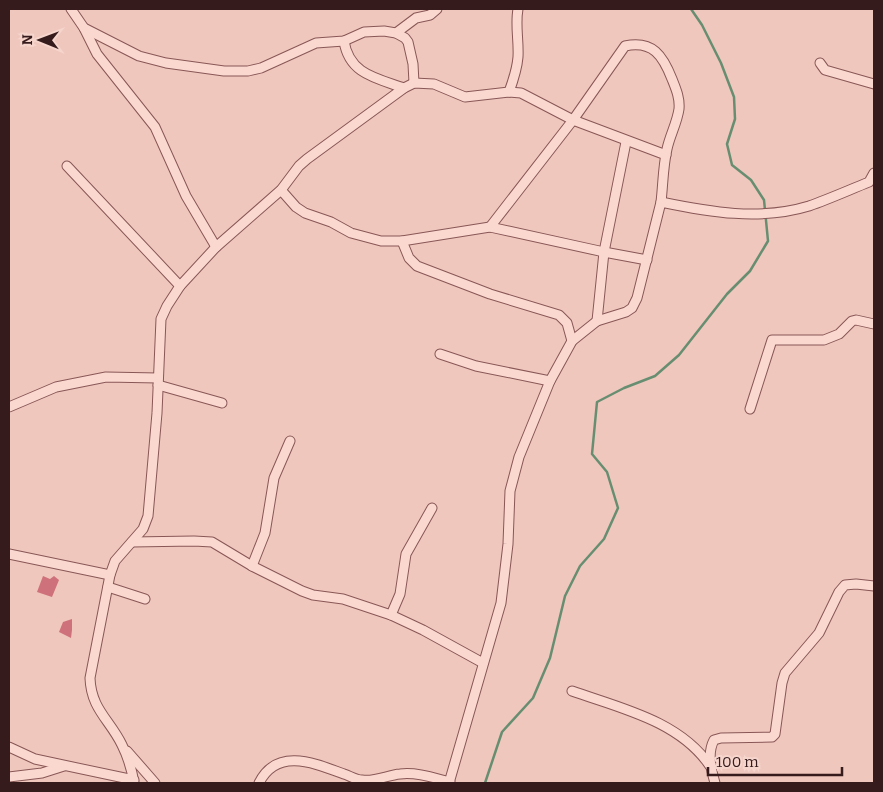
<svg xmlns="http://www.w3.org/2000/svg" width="883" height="792" viewBox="0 0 883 792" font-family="Bitter,serif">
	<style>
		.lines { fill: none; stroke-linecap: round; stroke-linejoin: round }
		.stream { stroke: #688e71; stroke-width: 2.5 }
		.building { fill: #cf717a }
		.minor-casing { stroke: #885756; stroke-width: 11 }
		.minor { stroke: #fad8d0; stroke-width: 9 }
	</style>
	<rect width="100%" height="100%" fill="#efc7bd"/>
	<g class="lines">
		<path class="stream" d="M485 783 502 732 533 698 550 658 565 596 580 566 604 539 618 508 607 472 592 454 597 402 624 388 655 376 679 355 727 294 750 271 768 241 764 200 751 180 732 165 727 144 735 119 734 97 721 63 702 25 691 9"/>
	</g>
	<g class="building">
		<path d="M43 576 50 579 54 576 59 580 52 597 37 592Z"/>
		<path d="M72 619V630L71 638 59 632 63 622Z"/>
	</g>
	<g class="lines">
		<g class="minor-casing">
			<g id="minor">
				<path d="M71 9 84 28 139 56 166 63 224 71H248L261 68 316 43 344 41 364 32 384 31 396 33 405 38 408 42 413 64 414 83"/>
				<path d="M84 28 97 54 155 127 186 196 216 247"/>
				<path d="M396 33 416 18 430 15 437 9"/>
				<path d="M344 41C349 74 376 78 404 88"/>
				<path d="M820 63 825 70 874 84"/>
				<path d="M509 92C513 81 517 70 518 57 519 41 515 25 518 9"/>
				<path d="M67 166 180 286"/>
				<path d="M281 190 296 207 305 213 331 222 351 233 381 241H402L490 227 604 252 647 260"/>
				<path d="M490 227 573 120 625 46C653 40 663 56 672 79 676 89 680 98 679 109 677 123 670 135 667 149 663 166 663 185 661 202"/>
				<path d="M402 241 409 258 417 266 490 294 559 315 567 323 572 341"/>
				<path d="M597 321 604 252 626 142"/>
				<path d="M440 354 476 366 550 381"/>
				<path d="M158 385 222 403"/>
				<path d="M9 407 56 387 106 377 158 378"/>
				<path d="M750 409 772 340H824L839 334 852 321 856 320 874 324"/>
				<path d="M132 542 194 541 212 542 252 566 302 591 313 595 343 599 391 615 423 630 483 663"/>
				<path d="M9 554 110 575"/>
				<path d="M252 566 265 533 274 478 290 441"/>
				<path d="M108 587 145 599"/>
				<path d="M391 615 400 594 406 554 432 508"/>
				<path d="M572 691C620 708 680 721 710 766"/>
				<path d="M9 747 35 759 134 780"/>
				<path d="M127 751 155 783"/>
				<path d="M9 777 42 773 64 766"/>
				<path d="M134 783C132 771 128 757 122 745 110 720 91 709 90 678L110 575 115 561 143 529 148 516 157 413 161 319 167 306 180 286 216 247 281 190 299 166 307 159 404 88 414 83 434 84 465 97 509 92 521 93 573 120 666 155"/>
				<path d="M259 783C277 747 314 763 344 774 350 776 356 780 362 780 375 782 388 775 400 774 417 772 434 778 450 782"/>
				<path d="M449 783 501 603 508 544 510 491 519 457 550 381 572 341 597 321 626 312 632 308 637 298 661 202C709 212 760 221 809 206 829 199 849 190 869 182L874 173"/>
				<path d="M715 783C711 769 707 753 714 740L721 738 772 737 775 734 782 683 785 673 819 633 839 592 845 585 856 584 874 586"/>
			</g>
		</g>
		<use href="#minor" class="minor"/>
	</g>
	<rect width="883" height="792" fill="none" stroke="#361b1c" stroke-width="20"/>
	<g transform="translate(40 40) rotate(271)" stroke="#f6d5cd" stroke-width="4" paint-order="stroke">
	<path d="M0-4L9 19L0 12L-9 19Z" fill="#361b1c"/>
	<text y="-8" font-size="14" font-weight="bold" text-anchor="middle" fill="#361b1c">N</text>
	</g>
	<path d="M708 767v8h134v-8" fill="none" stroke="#361b1c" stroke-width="2.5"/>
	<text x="716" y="767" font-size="15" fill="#361b1c" stroke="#f6d5cd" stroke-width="4" paint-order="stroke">100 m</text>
</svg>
